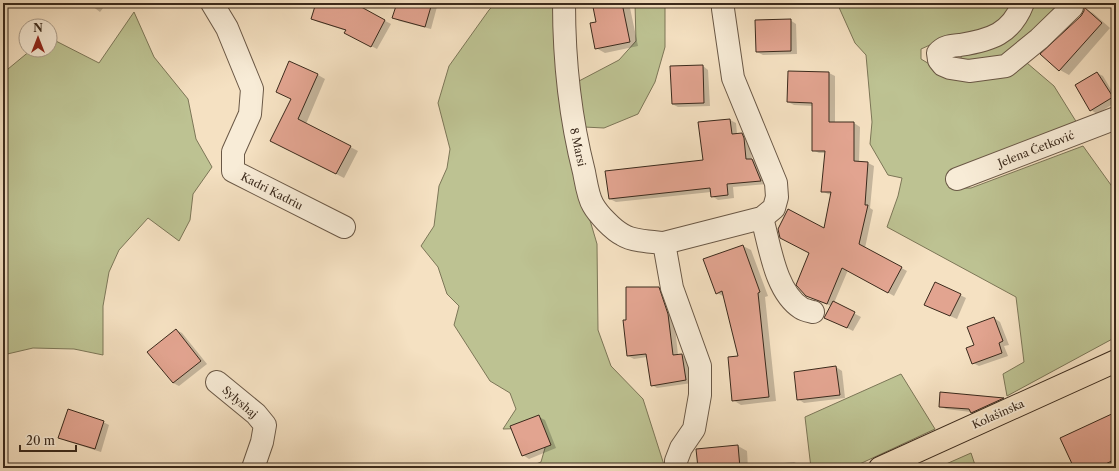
<svg xmlns="http://www.w3.org/2000/svg" width="1119" height="471" viewBox="0 0 1119 471" font-family="'Libre Caslon Text',serif">
	<style>
		.green { fill: #bdc292; stroke: #7c7657 }
		.shadow { fill: #0003 }
		.building { fill: #e2a490; stroke: #3b2a1c }
		.lines { fill: none; stroke-linecap: round; stroke-linejoin: round }
		.minor-casing { stroke: #6a5846; stroke-width: 24 }
		.major-casing { stroke: #3b2a1c; stroke-width: 24 }
		.minor { stroke: #f8ecd7; stroke-width: 22 }
		.major { stroke: #f5e1c2; stroke-width: 22 }
		.labels { text-anchor: middle; dominant-baseline: central; stroke-width: 3.5; stroke-linejoin: round; paint-order: stroke }
		.street-label { font-size: 11px; fill: #3b2a1c; stroke: #f8ecd7 }
	</style>
	<rect width="100%" height="100%" fill="#f5e1c2"/>
	<filter id="stains"><feTurbulence type="fractalNoise" baseFrequency=".005" numOctaves="4"/><feColorMatrix values="0 0 0 0 .2 0 0 0 0 .09 0 0 0 0 .02 0 0 0 .5 -.17"/></filter>
	<radialGradient id="worn" r=".72"><stop offset=".6" stop-color="#630" stop-opacity="0"/><stop offset="1" stop-color="#630" stop-opacity=".3"/></radialGradient>
	<g class="green">
		<path d="M496 3H558L584 200 597 244 598 330 611 366 643 399 665 468H526L541 462 547 441 535 428 503 429 516 409 510 393 490 381 454 325 459 306 447 294 438 267 421 246 434 226 439 186 447 168 450 149 438 103 449 66 489 10Z"/>
		<path d="M635 3H665V47L655 82 638 114 604 128 584 127 579 81 619 60 636 41Z"/>
		<path d="M837 3H1014L995 27 939 41 921 49V59L946 74 1010 75 1027 63 1054 86 1077 123 947 176 949 188H971L1083 146 1116 192V337L1007 396 1003 374 1024 362 1016 297 887 227 898 196 902 178 888 175 870 144 872 122 866 55 855 43Z"/>
		<path d="M1034 3H1063L1010 54 978 64 961 60V54L1030 12Z"/>
		<path d="M134 12 154 57 188 99 196 139 212 167 193 194 190 220 179 241 148 218 119 250 109 272 103 306V355L74 349 33 348 3 355V69H8L31 50H50V38L99 63Z"/>
		<path d="M901 374 935 429 851 468H811L805 417Z"/>
		<path d="M971 453 976 468H937Z"/>
	</g>
	<g class="shadow">
		<path d="M88 3H107L100 12Z"/>
		<path d="M317 3H351L391 24 377 49 352 36 347 31 318 22 312 19Z"/>
		<path d="M398 3H438L431 29 399 21 393 17Z"/>
		<path d="M602 3H629L638 46 605 53 596 48 597 23 603 6Z"/>
		<path d="M1085 9 1093 13 1110 28 1069 75 1060 70 1042 54 1081 17Z"/>
		<path d="M790 20 796 24 797 54 763 55 757 52Z"/>
		<path d="M703 66 708 70 710 106 678 107 672 104Z"/>
		<path d="M789 72 829 73 835 76V123H854L860 127 859 162 868 163 874 166 870 208 873 210 865 248 907 271 894 296 848 270 834 303 861 317 853 331 830 319 831 306 813 299 832 195 828 194 822 191 826 153H819L813 150V106L794 105 788 102Z"/>
		<path d="M1097 73 1103 76 1116 98V102L1097 114 1091 110Z"/>
		<path d="M318 75 325 79 306 124 358 151 344 178 279 145 292 99 277 92Z"/>
		<path d="M730 120 736 123 737 134H742L748 137 750 142 752 159 758 163 766 184 733 187 734 198 718 200 712 196 711 192 616 202 610 199 704 161 700 123Z"/>
		<path d="M1116 149V164L1111 157V152Z"/>
		<path d="M743 246 751 250 768 296 765 297 776 401 741 405 733 400 739 356 725 297 717 293Z"/>
		<path d="M659 288 665 292 674 318 678 355H682L688 358 692 383 657 388 652 385 647 357 634 359 628 356Z"/>
		<path d="M960 295 966 298 957 319 931 308Z"/>
		<path d="M994 318 1000 322 1009 345 1004 346 1008 356 979 366 973 363 975 346Z"/>
		<path d="M176 330 182 333 207 364 179 386 173 383Z"/>
		<path d="M836 367 842 371 845 398 804 403 798 399Z"/>
		<path d="M941 393 1004 399 1009 402 978 416 971 412 946 409 940 406Z"/>
		<path d="M1116 413V468H1075Z"/>
		<path d="M539 417 545 420 556 448 529 459 523 455Z"/>
		<path d="M103 422 109 425 101 452 66 441 60 437Z"/>
		<path d="M738 446 747 451 748 468H699Z"/>
		<path d="M794 462 800 465V468H774L773 464Z"/>
		<path d="M109 466 113 468H105Z"/>
		<path d="M133 466 137 468H129Z"/>
	</g>
	<g class="building">
		<path d="M316 3H354L385 20 371 47 344 33 346 30 311 19Z"/>
		<path d="M397 3H432L425 27 392 18Z"/>
		<path d="M601 3H622L630 42 595 49 590 23 596 22 593 7 602 6Z"/>
		<path d="M1084 7 1102 23 1059 71 1040 54 1081 16 1084 11Z"/>
		<path d="M791 19V51L756 52 755 20Z"/>
		<path d="M289 61 318 74 298 119 351 146 336 174 270 141 291 99 276 92Z"/>
		<path d="M703 65 704 103 672 104 670 66Z"/>
		<path d="M788 71 829 72V122H854V161L868 162 865 205H868L859 244 902 267 888 293 842 268 827 304 806 296 796 285 809 253 780 238 778 229 788 209 824 228 831 192H821L825 151H812V103L787 102Z"/>
		<path d="M1097 72 1113 97 1090 111 1075 85Z"/>
		<path d="M730 119 732 134 742 133 744 138 746 159H752L761 181 727 184 728 195 711 197 710 188 609 199 605 171 703 160 698 122Z"/>
		<path d="M743 245 760 292 758 293 769 397 732 401 728 357 738 356 722 291 716 294 703 259Z"/>
		<path d="M935 282 961 294 950 316 924 305Z"/>
		<path d="M626 287H659L668 314 673 355 682 354 686 380 651 386 646 354 627 356 623 320H626Z"/>
		<path d="M833 301 855 312 847 328 824 318Z"/>
		<path d="M994 317 1003 341 999 343 1002 353 972 364 966 348 974 345 967 327Z"/>
		<path d="M176 329 201 361 173 383 147 352Z"/>
		<path d="M836 366 840 395 797 400 794 372Z"/>
		<path d="M940 392 1004 398 971 413 969 409 939 407Z"/>
		<path d="M68 409 104 421 95 449 58 438Z"/>
		<path d="M1116 412V459L1097 468H1074L1060 438Z"/>
		<path d="M539 415 551 445 522 456 510 426Z"/>
		<path d="M738 445 740 468H698L696 449Z"/>
	</g>
	<g class="lines">
		<g class="minor-casing">
			<g id="minor">
				<path d="M212 3 227 28 252 89 250 114 233 152V171L344 227"/>
				<path d="M564 3C564 60 570 117 584 172 586 182 588 197 593 205 598 214 613 230 623 235 632 241 653 242 664 243"/>
				<path d="M1023 3C1011 34 991 40 960 45 951 46 944 46 938 53L939 60 943 65 950 68 969 71 1006 66 1039 39 1072 7"/>
				<path d="M957 179 1116 118"/>
				<path d="M762 218C770 246 775 291 801 308 804 310 809 311 813 312"/>
				<path d="M217 382 256 414 265 425 262 442 253 468"/>
				<path d="M676 468V461L681 448 694 429 700 395V366L672 288 664 243 762 218 774 208 777 197 776 183 733 78 723 9"/>
			</g>
		</g>
		<g class="major-casing">
			<path id="major" d="M880 468 1116 361"/>
		</g>
		<use href="#minor" class="minor"/>
		<use href="#major" class="major"/>
	</g>
	<g class="labels">
		<g class="street-label">
			<text transform="translate(578 147) rotate(78)">8 Marsi</text>
			<text transform="translate(1036 149) rotate(-21)">Jelena Ćetković</text>
			<text transform="translate(272 191) rotate(27)">Kadri Kadriu</text>
			<text transform="translate(240 402) rotate(41)">Sylyshaj</text>
			<text transform="translate(998 414) rotate(-24)">Kolašinska</text>
		</g>
	</g>
	<rect width="1119" height="471" fill="none" stroke="#f5e1c2" stroke-width="16"/>
	<rect x="4" y="4" width="1111" height="463" fill="none" stroke="#3b2a1c" stroke-width="2"/>
	<rect x="8" y="8" width="1103" height="455" fill="none" stroke="#3b2a1c"/>
	<g transform="translate(38 38)"><circle r="19" fill="#f8ecd7" stroke="#ac9e8c"/>
	<path d="M0-3L7 15L0 10L-7 15Z" fill="#8f2418"/>
	<text y="-6" font-size="11" font-weight="bold" text-anchor="middle" fill="#3b2a1c">N</text>
	</g>
	<path d="M20 445v6h56v-6" fill="none" stroke="#3b2a1c" stroke-width="2"/>
	<text x="26" y="445" font-size="12" fill="#3b2a1c" stroke="#f8ecd7" stroke-width="3" paint-order="stroke">20 m</text>
	<rect width="100%" height="100%" filter="url(#stains)"/>
	<rect width="100%" height="100%" fill="url(#worn)"/>
</svg>
